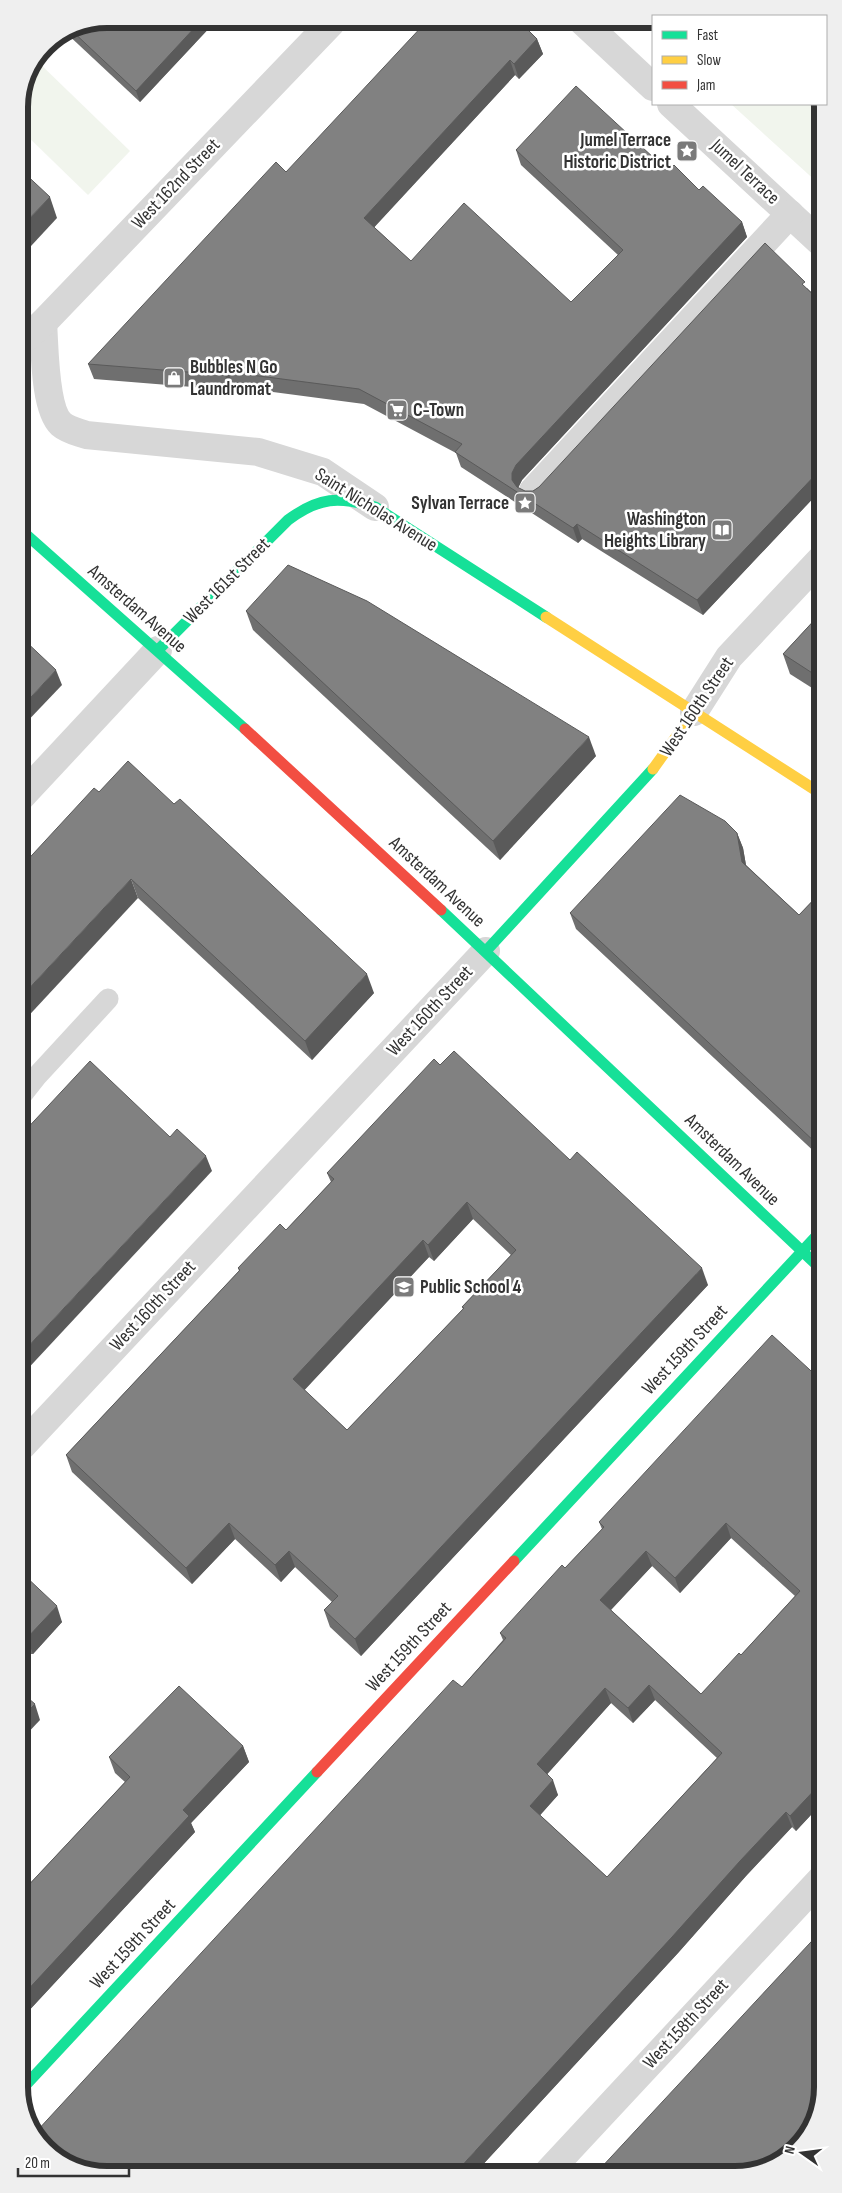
<svg xmlns="http://www.w3.org/2000/svg" width="842" height="2193" viewBox="0 0 842 2193" font-family="'Sofia Sans Condensed',sans-serif">
	<style>
		.green { fill: #f1f5ed }
		.lines { fill: none; stroke-linecap: round; stroke-linejoin: round }
		.lane { stroke: #d7d7d7; stroke-width: 21 }
		.street { stroke: #d7d7d7; stroke-width: 28 }
		.fast { stroke: #16e098; stroke-width: 11 }
		.slow { stroke: #ffcf43; stroke-width: 11 }
		.jam { stroke: #f24e42; stroke-width: 11 }
		.wall { fill: #6f6f6f; fill-rule: evenodd }
		.shaded-wall { fill: #5a5a5a }
		.building { fill: #818181; stroke: #5a5a5a; fill-rule: evenodd }
		.labels { text-anchor: middle; dominant-baseline: central; stroke-width: 5; stroke-linejoin: round; paint-order: stroke }
		.poi-label { font-size: 19px; font-weight: bold; fill: #333; stroke: #fff; text-anchor: end }
		.street-label { font-size: 19px; fill: #333; stroke: #fff }
		.rim { fill: none; stroke: #333; stroke-width: 6 }
	</style>
	<rect width="100%" height="100%" fill="#fff"/>
	<g class="green">
		<path d="M37 61 130 151 88 195 19 128V101Z"/>
		<path d="M731 104H819V184Z"/>
	</g>
	<g class="lines">
		<path class="lane" d="M21 1096 36 1077 108 999"/>
		<g class="street">
			<path d="M581 20 653 87"/>
			<path d="M671 104 819 241"/>
			<path d="M43 323C45 347 44 408 61 424 68 430 78 432 86 435L258 452 323 472 375 507"/>
			<path d="M19 344 43 323 331 23"/>
			<path d="M533 491 790 214"/>
			<path d="M694 712 729 657 820 560"/>
			<path d="M20 798 158 650"/>
			<path d="M22 1446 486 951"/>
			<path d="M549 2171 823 1877"/>
		</g>
		<g class="fast">
			<path d="M20 529 245 729"/>
			<path d="M158 650 288 520C319 497 339 496 375 507L546 617"/>
			<path d="M441 910 821 1269"/>
			<path d="M486 951 653 769"/>
			<path d="M514 1561 821 1231"/>
			<path d="M23 2088 317 1772"/>
		</g>
		<g class="slow">
			<path d="M546 617 820 793"/>
			<path d="M653 769 694 712"/>
		</g>
		<g class="jam">
			<path d="M245 729 441 910"/>
			<path d="M317 1772 514 1561"/>
		</g>
	</g>
	<g class="wall">
		<path d="M213 24 140 102 64 31 73 25Z"/>
		<path d="M537 39 543 54 519 79 515 75 374 227 411 261 571 302 618 255 521 165 516 150 668 171 699 190 742 222 747 237 522 480 518 488 525 491H533L539 487 807 288 819 300 820 491 703 615 582 539 578 543 461 467 456 453 364 404 234 387 230 390 94 379 88 364 286 172Z"/>
		<path d="M246 611 596 756 500 860 253 630Z"/>
		<path d="M820 614V693L790 674 783 654Z"/>
		<path d="M99 792 374 993 312 1060 138 898Z"/>
		<path d="M737 833 743 848 746 865 799 915 821 892V1158L576 929 570 913Z"/>
		<path d="M440 1065 570 1160 708 1285 361 1656 330 1627 324 1610 332 1602 295 1567 281 1582 235 1539 192 1584 72 1472 66 1455 239 1271 238 1268 286 1230 331 1182 327 1173ZM473 1219 511 1255 462 1307 463 1309 347 1430 304 1390 429 1257 434 1261Z"/>
		<path d="M822 1381 823 1802 796 1831 792 1827 746 1876 678 1953 476 2172 462 1687 503 1640 500 1633 565 1568 602 1529 599 1522ZM731 1538 795 1596 741 1655 701 1694 611 1610 652 1566 680 1593ZM655 1700 717 1758 607 1877 540 1815 558 1795 547 1774 611 1703 633 1723Z"/>
		<path d="M22 1573 62 1622 33 1654H22Z"/>
		<path d="M243 1746 249 1762 191 1823 195 1832 23 2017V1891L125 1782 115 1773 109 1757Z"/>
	</g>
	<g class="shaded-wall">
		<path d="M198 24H213L140 102 136 91Z"/>
		<path d="M537 39 543 54 519 79 514 64Z"/>
		<path d="M510 60 515 75 369 233 364 218Z"/>
		<path d="M50 197 57 218 19 259V229Z"/>
		<path d="M742 222 747 237 522 480 518 488V492L512 480V473L516 465Z"/>
		<path d="M228 372 234 387 230 390 225 375Z"/>
		<path d="M820 470V491L703 615 697 600Z"/>
		<path d="M577 524 582 539 578 543 573 528Z"/>
		<path d="M56 670 62 685 20 729V709Z"/>
		<path d="M589 737 596 756 500 860 493 841Z"/>
		<path d="M737 833 743 848 748 877 742 862Z"/>
		<path d="M131 879 138 898 21 1024V997Z"/>
		<path d="M367 974 374 993 312 1060 305 1041Z"/>
		<path d="M821 1138V1157L816 1143Z"/>
		<path d="M206 1156 212 1171 22 1375V1353Z"/>
		<path d="M467 1202 473 1219 434 1261 428 1245Z"/>
		<path d="M423 1240 429 1257 299 1396 293 1379Z"/>
		<path d="M702 1268 708 1285 361 1656 355 1639Z"/>
		<path d="M229 1523 235 1539 192 1584 186 1568Z"/>
		<path d="M726 1523 731 1538 680 1593 675 1578Z"/>
		<path d="M289 1551 295 1567 281 1582 275 1565Z"/>
		<path d="M646 1551 652 1566 606 1615 600 1600Z"/>
		<path d="M57 1606 62 1622 33 1654 27 1638Z"/>
		<path d="M649 1685 655 1700 633 1723 628 1708Z"/>
		<path d="M605 1688 611 1703 542 1780 537 1764Z"/>
		<path d="M35 1704 40 1720 22 1739V1717Z"/>
		<path d="M243 1746 249 1762 191 1823 195 1832 23 2017V1995L183 1810Z"/>
		<path d="M553 1780 558 1795 535 1821 530 1806Z"/>
		<path d="M823 1781V1802L796 1831 790 1816Z"/>
		<path d="M786 1812 792 1827 746 1876 678 1953 476 2172H456L740 1861Z"/>
	</g>
	<g class="building">
		<path d="M519 21 537 39 514 64 510 60 364 218 411 261 464 203 571 302 623 250 516 150 576 86 668 171 674 165 699 190 703 186 742 222 516 465 512 473V480L517 487 525 491H533L539 487 765 243 805 282 802 284 819 300 820 470 697 600 577 524 573 528 455 452 462 444 359 389 228 372 225 375 88 364 276 162 286 172 426 22Z"/>
		<path d="M198 24 136 91 69 28 73 25Z"/>
		<path d="M19 168 50 197 19 229Z"/>
		<path d="M288 565 367 601 589 737 493 841 246 611Z"/>
		<path d="M820 614V678L783 654Z"/>
		<path d="M20 636 56 670 20 709Z"/>
		<path d="M128 761 174 804 180 799 367 974 305 1041 131 879 21 997V867L94 788 99 792Z"/>
		<path d="M680 795 725 821 737 833 742 862 799 915 821 892V1138L816 1143 570 913Z"/>
		<path d="M454 1051 570 1160 577 1152 702 1268 355 1639 324 1610 338 1596 289 1551 275 1565 229 1523 186 1568 66 1455 240 1270 238 1268 280 1224 286 1230 334 1179 327 1173 434 1059 440 1065ZM467 1202 516 1250 462 1307 464 1308 347 1430 293 1379 423 1240 428 1245Z"/>
		<path d="M90 1061 170 1137 177 1129 206 1156 22 1353 21 1135Z"/>
		<path d="M772 1335 822 1381 823 1781 790 1816 786 1812 740 1861 672 1937 456 2172 100 2174 53 2156 36 2132 453 1680 462 1687 506 1638 500 1633 562 1565 565 1568 604 1527 599 1522ZM726 1523 800 1591 741 1655 739 1653 701 1694 600 1600 646 1551 675 1578ZM649 1685 722 1753 607 1877 530 1806 553 1780 537 1764 605 1688 628 1708Z"/>
		<path d="M22 1573 57 1606 27 1638H22Z"/>
		<path d="M179 1686 243 1746 183 1810 189 1816 23 1995V1891L130 1777 109 1757Z"/>
		<path d="M22 1693 35 1704 22 1717Z"/>
		<path d="M823 1929V2087L805 2140 764 2170 598 2171Z"/>
	</g>
	<defs>
		<g id="sight-square" transform="scale(1.125)"><rect x="-9" y="-9" width="18" height="18" rx="4" fill="#7a7a7a" stroke="#fff"/><path d="M0-6L1.8-2.2L6-1.7L2.9 1.2L3.7 5.4L0 3.3L-3.7 5.4L-2.9 1.2L-6-1.7L-1.8-2.2Z" fill="#fff"/></g>
		<g id="shop-square" transform="scale(1.125)"><rect x="-9" y="-9" width="18" height="18" rx="4" fill="#7a7a7a" stroke="#fff"/><path d="M-5-2.5h2.3a2.7 3.5 0 0 1 5.4 0H5L5.5 6h-11ZM-1.5-2.5h3a1.5 2.3 0 0 0-3 0Z" fill="#fff"/></g>
		<g id="supermarket-square" transform="scale(1.125)"><rect x="-9" y="-9" width="18" height="18" rx="4" fill="#7a7a7a" stroke="#fff"/><path d="M-6-5.5h2.5l.6 2H6L4.5 2H-2.5L-4.4-4H-6ZM-1.5 3.2a1.3 1.3 0 1 0 .1 0ZM3 3.2a1.3 1.3 0 1 0 .1 0Z" fill="#fff"/></g>
		<g id="library-square" transform="scale(1.125)"><rect x="-9" y="-9" width="18" height="18" rx="4" fill="#7a7a7a" stroke="#fff"/><path d="M-6-4Q-3-5.5-.7-3.5V5Q-3 3-6 4ZM6-4Q3-5.5 .7-3.5V5Q3 3 6 4Z" fill="#fff"/></g>
		<g id="school-square" transform="scale(1.125)"><rect x="-9" y="-9" width="18" height="18" rx="4" fill="#7a7a7a" stroke="#fff"/><path d="M0-5L7-2L0 1L-7-2ZM-4 1L0 2.5L4 1V4Q0 6-4 4Z" fill="#fff"/></g>
	</defs>
	<g fill-rule="evenodd">
		<use href="#sight-square" x="687" y="151"/>
		<use href="#shop-square" x="174" y="378"/>
		<use href="#supermarket-square" x="397" y="410"/>
		<use href="#sight-square" x="525" y="503"/>
		<use href="#library-square" x="722" y="530"/>
		<use href="#school-square" x="404" y="1287"/>
	</g>
	<g class="labels">
		<g class="poi-label">
			<text x="671" y="140">Jumel Terrace<tspan x="671" dy="22">Historic District</tspan></text>
			<text x="190" y="367" text-anchor="start">Bubbles N Go<tspan x="190" dy="22">Laundromat</tspan></text>
			<text x="413" y="410" text-anchor="start">C-Town</text>
			<text x="509" y="503">Sylvan Terrace</text>
			<text x="706" y="519">Washington<tspan x="706" dy="22">Heights Library</tspan></text>
			<text x="420" y="1287" text-anchor="start">Public School 4</text>
		</g>
		<g class="street-label">
			<text transform="translate(745 172) rotate(43)">Jumel Terrace</text>
			<text transform="translate(176 184) rotate(-46)">West 162nd Street</text>
			<text transform="translate(376 510) rotate(32)">Saint Nicholas Avenue</text>
			<text transform="translate(227 581) rotate(-45)">West 161st Street</text>
			<text transform="translate(137 609) rotate(41)">Amsterdam Avenue</text>
			<text transform="translate(697 707) rotate(-56)">West 160th Street</text>
			<text transform="translate(437 882) rotate(43)">Amsterdam Avenue</text>
			<text transform="translate(430 1011) rotate(-47)">West 160th Street</text>
			<text transform="translate(732 1160) rotate(44)">Amsterdam Avenue</text>
			<text transform="translate(153 1306) rotate(-47)">West 160th Street</text>
			<text transform="translate(685 1350) rotate(-47)">West 159th Street</text>
			<text transform="translate(409 1647) rotate(-47)">West 159th Street</text>
			<text transform="translate(133 1944) rotate(-47)">West 159th Street</text>
			<text transform="translate(686 2024) rotate(-47)">West 158th Street</text>
		</g>
	</g>
	<path d="M0 0H842V2193H0ZM107 28H735A79 79 0 0 1 814 107V2087A79 79 0 0 1 735 2166H107A79 79 0 0 1 28 2087V107A79 79 0 0 1 107 28Z" fill="#efefef" fill-rule="evenodd"/>
	<path class="rim" d="M107 28H735A79 79 0 0 1 814 107V2087A79 79 0 0 1 735 2166H107A79 79 0 0 1 28 2087V107A79 79 0 0 1 107 28Z"/>
	<rect x="652" y="15" width="175" height="90" fill="#ffffff" stroke="#adadad"/>
	<rect x="662" y="31" width="25" height="8" fill="#16e098" stroke="#adadad"/>
	<text x="697" y="40" font-size="15" fill="#333333">Fast</text>
	<rect x="662" y="56" width="25" height="8" fill="#ffcf43" stroke="#adadad"/>
	<text x="697" y="65" font-size="15" fill="#333333">Slow</text>
	<rect x="662" y="81" width="25" height="8" fill="#f24e42" stroke="#adadad"/>
	<text x="697" y="90" font-size="15" fill="#333333">Jam</text>
	<g transform="translate(802 2153) rotate(284)" stroke="#ffffff" stroke-width="4" paint-order="stroke">
	<path d="M0-4L9 19L0 12L-9 19Z" fill="#333333"/>
	<text y="-8" font-size="14" font-weight="bold" text-anchor="middle" fill="#333333">N</text>
	</g>
	<path d="M18 2168v8h111v-8" fill="none" stroke="#333333" stroke-width="2.5"/>
	<text x="25" y="2168" font-size="15" fill="#333333" stroke="#ffffff" stroke-width="4" paint-order="stroke">20 m</text>
</svg>
